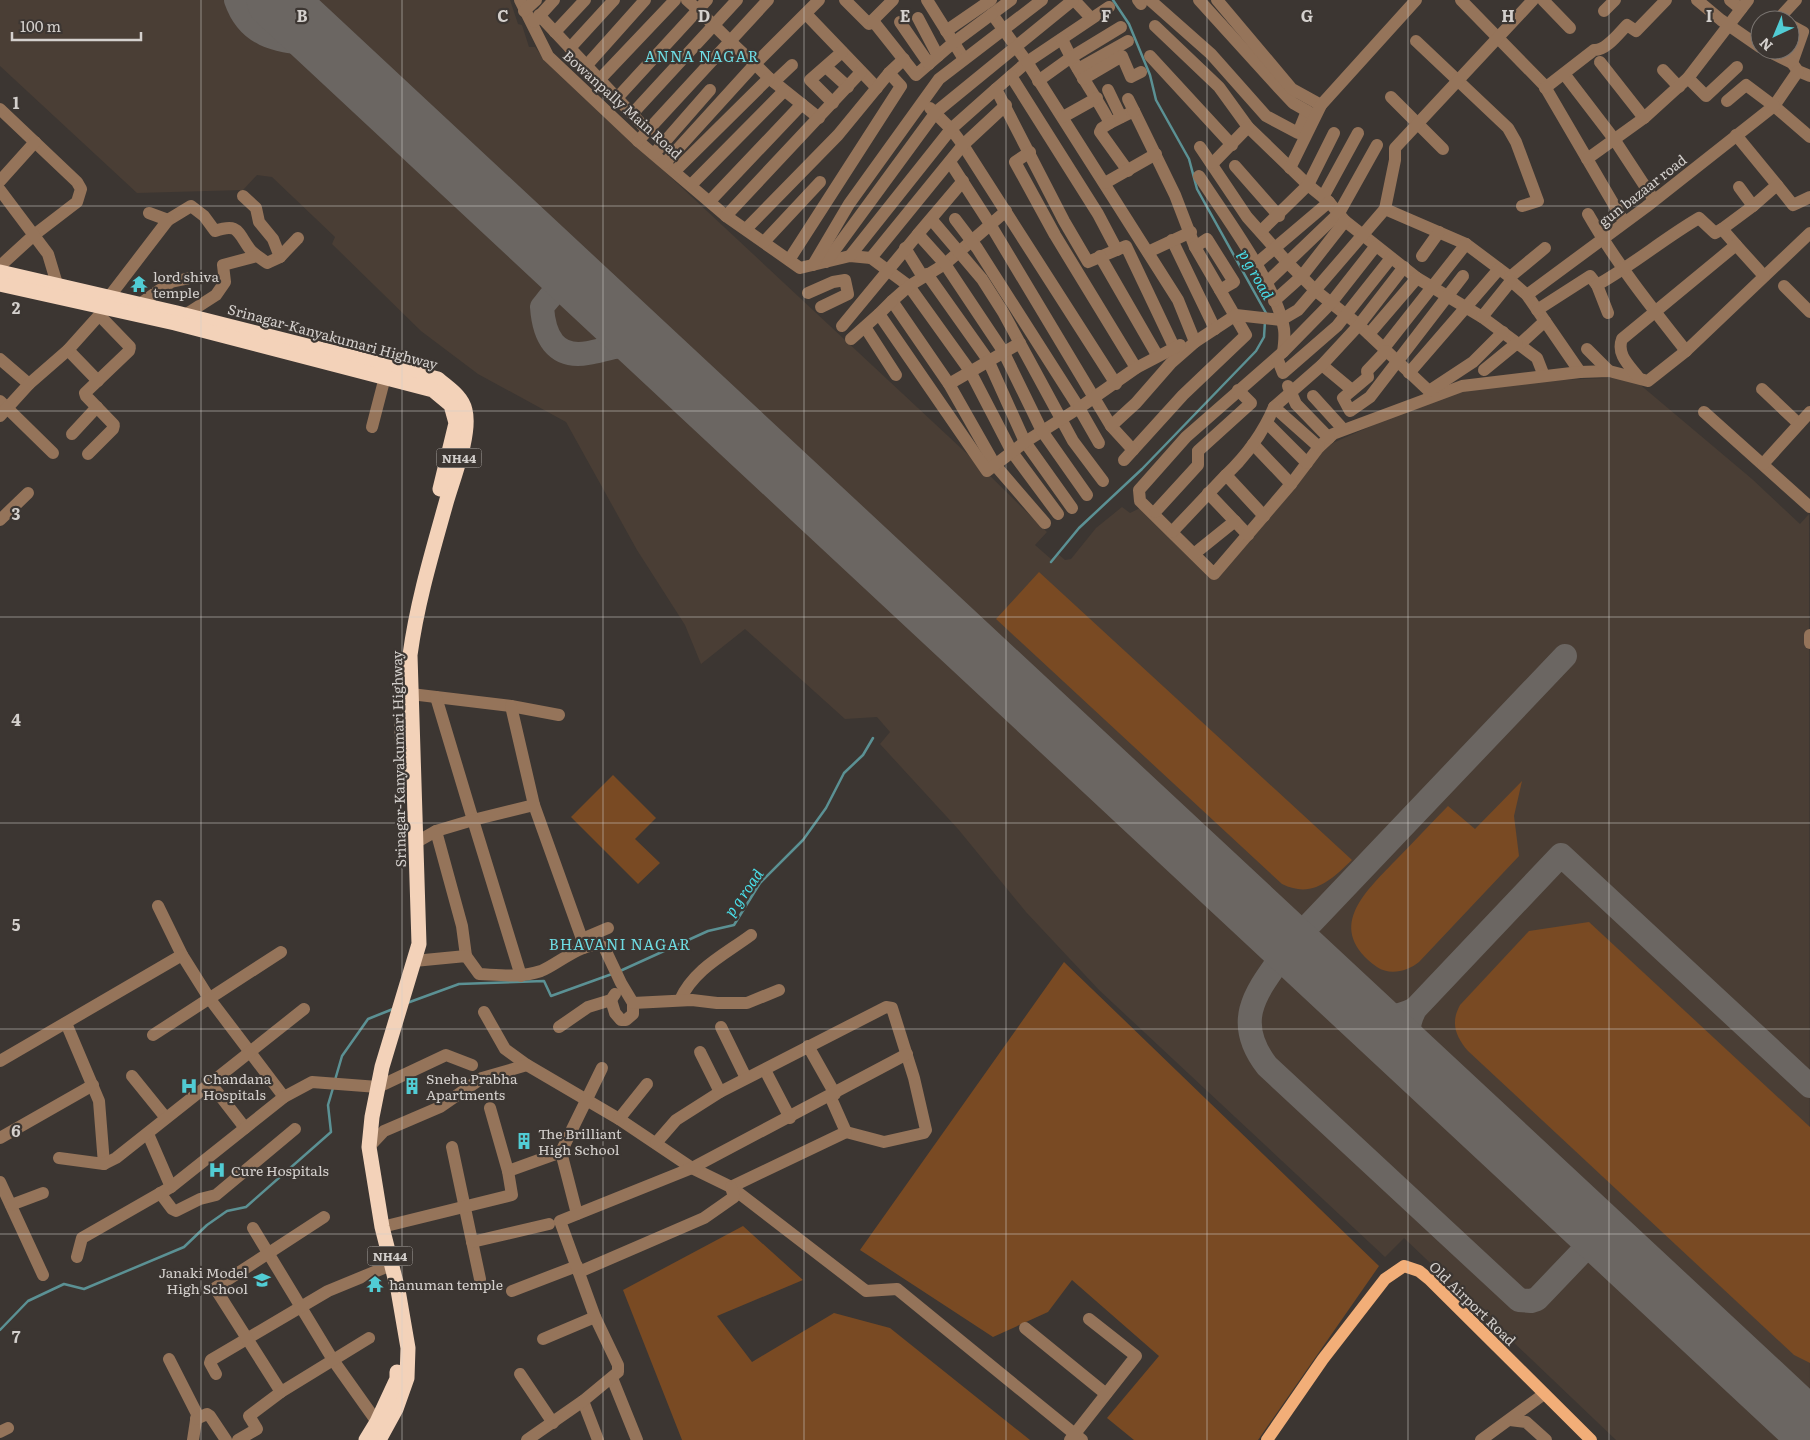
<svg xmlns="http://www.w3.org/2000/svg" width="1810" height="1440" viewBox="0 0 1810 1440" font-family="Literata,serif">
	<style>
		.built { fill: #4a3e35 }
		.green { fill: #794a23 }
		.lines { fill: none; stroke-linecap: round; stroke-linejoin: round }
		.stream { stroke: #5b9194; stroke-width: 2.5 }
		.taxiway { stroke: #6b6662; stroke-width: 24 }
		.runway { stroke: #6b6662; stroke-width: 59 }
		.minor { stroke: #95745a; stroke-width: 12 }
		.major { stroke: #f2ae78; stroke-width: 12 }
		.highway { stroke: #f3d2b9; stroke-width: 15 }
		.grid { fill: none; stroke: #d4d0cd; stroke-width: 1; stroke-opacity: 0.55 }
		.labels { text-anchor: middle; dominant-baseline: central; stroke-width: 4.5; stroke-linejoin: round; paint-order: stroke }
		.shield { fill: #3c3632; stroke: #a6a29e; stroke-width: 1 }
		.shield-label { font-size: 12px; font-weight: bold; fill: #d4d0cd }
		.street-label { font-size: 14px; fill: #d4d0cd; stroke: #3c3632 }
		.poi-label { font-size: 14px; fill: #d4d0cd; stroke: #3c3632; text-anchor: start }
		.neighbourhood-label { font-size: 15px; letter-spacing: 1px; fill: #6edbe2; stroke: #3c3632 }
		.water-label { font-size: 15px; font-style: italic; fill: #49dfe9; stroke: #3c3632 }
		.grid-label { font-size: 16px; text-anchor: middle; font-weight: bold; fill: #d4d0cd; stroke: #3c3632; stroke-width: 4.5; stroke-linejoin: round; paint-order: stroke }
	</style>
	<rect width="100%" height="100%" fill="#3c3632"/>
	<path class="built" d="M0 0H510L518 24 522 25 529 47H535L543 58 978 464 1047 532 1035 545 1051 559 1058 554 1065 560 1071 559 1096 528 1122 507 1130 513 1142 507 1215 579 1326 446 1446 393 1510 382 1631 377 1752 479 1800 524 1809 514 1810 1440H1616L1404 1238 1385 1257 1099 990 1026 912 958 829 880 744 890 732 877 717 845 719 745 629 701 664 685 625 637 550 566 422 478 374 421 331 332 244 335 237 272 177 257 175 243 190 137 193 0 66Z"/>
	<g class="green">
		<path d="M1039 572 1352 860C1331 880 1312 899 1282 884L996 619Z"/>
		<path d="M613 775 656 818 635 839 660 863 638 884 571 817Z"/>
		<path d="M1522 781 1514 816 1519 856 1419 962C1408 971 1390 976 1377 967 1325 929 1363 894 1395 861 1413 843 1430 824 1448 806L1475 829Z"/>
		<path d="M1589 922 1810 1127V1363L1794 1355 1468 1051C1456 1037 1450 1023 1460 1005L1529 931Z"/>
		<path d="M1064 962 1379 1266 1258 1440H1134L1107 1418 1159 1356 1072 1280 1048 1312 993 1337 860 1250Z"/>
		<path d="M743 1226 803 1280 717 1316 752 1362 834 1313 890 1328 1030 1440H682L623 1290Z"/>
	</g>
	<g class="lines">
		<g class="stream">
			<path d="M1113 0 1129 24 1150 75 1156 100 1189 159 1197 189 1266 313"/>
			<path d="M1051 562 1079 528 1142 469 1256 351 1264 337 1265 321"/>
			<path d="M620 971 708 931 734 925 760 883 803 840 826 808 844 773 863 755 873 738"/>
			<path d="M407 1003 459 984 544 981 551 996 612 974"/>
			<path d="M335 1080 342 1056 368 1019 393 1009"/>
			<path d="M0 1330 28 1301 64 1284 84 1289 184 1247 207 1225 227 1211 246 1207 331 1132 328 1105 333 1088"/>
		</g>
		<g class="taxiway">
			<path d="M236 0C251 43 287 40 325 46"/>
			<path d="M306 0 318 39"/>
			<path d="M656 353C645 349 634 346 622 346 610 347 600 351 588 353 555 359 544 336 542 307 562 282 573 265 606 284L665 362"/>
			<path d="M1565 656 1290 945C1261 987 1229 1017 1267 1066L1519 1300 1531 1301 1537 1299 1600 1233"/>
			<path d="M1361 1011C1381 1020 1396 1018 1415 1009"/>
			<path d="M1418 1063C1406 1046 1405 1028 1415 1009L1561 855 1810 1086"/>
			<path d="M1790 1410 1810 1417"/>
		</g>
		<path class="runway" d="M276 0 1810 1429"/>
		<g class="minor">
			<path d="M520 0 548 56 638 141 726 216 800 268 850 256 871 258 909 286 970 371 1012 452 1058 514"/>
			<path d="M845 0 869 24 893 0"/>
			<path d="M927 0 964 59"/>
			<path d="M1011 0 992 14 1027 62 996 89 1064 221 1088 262 1126 246 1174 347"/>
			<path d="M1074 0 1091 18"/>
			<path d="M1138 0 1141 4"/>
			<path d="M1150 0 1211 54 1266 116 1298 133 1307 111"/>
			<path d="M1199 0 1278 87 1293 103 1314 115"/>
			<path d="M1217 0 1292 89 1321 105"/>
			<path d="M1461 0 1544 85 1624 222"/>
			<path d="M1543 0 1570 28"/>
			<path d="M1697 0 1721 20 1760 47"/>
			<path d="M1730 0 1741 9"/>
			<path d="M1109 7 1027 62 1178 300 1195 342"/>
			<path d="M524 11 536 0"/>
			<path d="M1604 11 1615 0"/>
			<path d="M806 14 877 88"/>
			<path d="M539 15 647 130"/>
			<path d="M918 18 938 56"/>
			<path d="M1784 20 1783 14 1796 0"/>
			<path d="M873 21 916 75 953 43 992 14"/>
			<path d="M534 22 554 0"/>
			<path d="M900 22 929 64"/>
			<path d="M1790 25 1803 32 1792 63"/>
			<path d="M1155 26 1219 87 1248 127 1308 185 1329 202 1345 221 1417 278 1482 317 1517 343 1537 358 1544 376"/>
			<path d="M946 31 991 0"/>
			<path d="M555 32 585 0"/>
			<path d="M1062 39C1075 69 1095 94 1110 123L1134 111 1175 195 1195 247 1246 335 1183 395 1124 460"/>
			<path d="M1416 41 1508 128 1516 142 1538 201 1522 206"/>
			<path d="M570 48 614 0"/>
			<path d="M1766 50 1792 63 1798 71 1810 76"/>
			<path d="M1150 56 1232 145"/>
			<path d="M1600 62 1644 118"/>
			<path d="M587 65 645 0"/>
			<path d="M826 67 848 87"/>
			<path d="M1078 69 1128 41"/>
			<path d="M1663 70 1679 87"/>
			<path d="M1798 71 1774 106 1810 137"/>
			<path d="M1565 75 1614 139 1654 200"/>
			<path d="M1011 76 1098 214 1117 250"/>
			<path d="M1688 78 1706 96 1737 67"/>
			<path d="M600 79 675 0"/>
			<path d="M1083 79 1122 56 1131 77 1141 72"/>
			<path d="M1038 81 1070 58 1121 27"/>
			<path d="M774 82 792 65"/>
			<path d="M1545 88 1594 50C1606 51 1619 33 1627 25L1636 31 1666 0"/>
			<path d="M1108 90 1121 117"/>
			<path d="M618 97 707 0"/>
			<path d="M1391 97 1443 149"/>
			<path d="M1128 99 1134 111"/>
			<path d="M833 103 810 80 842 52"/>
			<path d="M930 108 951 129 963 145 1116 384"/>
			<path d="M0 109 77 182 81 189 77 202 34 235 0 266"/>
			<path d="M633 113 737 0"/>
			<path d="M1063 117 1097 98"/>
			<path d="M819 118 769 78 755 64 819 0"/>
			<path d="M1110 123 1102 128 1100 132 1128 171"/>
			<path d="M1736 135 1777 185"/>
			<path d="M638 141 768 0"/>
			<path d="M1200 147 1247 217 1288 263 1316 291 1359 325 1429 391 1430 397"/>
			<path d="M1030 152 1015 162 1055 235 1136 368"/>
			<path d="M654 154 710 90"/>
			<path d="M1587 159 1644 118 1688 78 1748 0"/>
			<path d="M950 162 990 224 1111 426 1133 450"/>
			<path d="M665 163 755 64C731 44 711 21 687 0"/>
			<path d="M1213 163 1248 127"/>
			<path d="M1235 166 1279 216"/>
			<path d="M1290 168 1321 105 1416 0"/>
			<path d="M675 171 769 78"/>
			<path d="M1199 176C1224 215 1277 285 1284 329 1285 336 1284 345 1283 352"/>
			<path d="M0 181 35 142"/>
			<path d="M1105 183 1156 154"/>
			<path d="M691 185 784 91"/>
			<path d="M1739 187 1753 206"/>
			<path d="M0 190 48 254 57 284"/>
			<path d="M1323 197 1358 133"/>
			<path d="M710 201 802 104"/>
			<path d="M1385 209 1466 244 1510 277 1511 281 1527 295 1580 372"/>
			<path d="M1006 211 945 264 909 286 892 301 949 384 995 465 1045 523"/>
			<path d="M1588 214C1616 263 1652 308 1686 351"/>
			<path d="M726 216 861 72"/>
			<path d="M931 219 982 279 1003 312 1073 441 1103 481"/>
			<path d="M168 220 191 206 204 216 215 231C238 223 237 231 249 248 253 254 261 258 267 263L280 257 273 239 259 222 256 208 243 196"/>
			<path d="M746 229 838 135 889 73 904 59"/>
			<path d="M1722 229 1753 206 1777 185 1793 205 1810 197"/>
			<path d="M1261 231 1308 185 1334 133"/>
			<path d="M918 234 963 181"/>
			<path d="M1172 240 1215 329"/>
			<path d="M764 242 820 182"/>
			<path d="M1195 247 1207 239 1234 282 1220 290"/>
			<path d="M1375 247 1331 303 1283 352 1186 437 1139 490 1140 501 1214 574 1291 484 1319 447 1333 434 1462 386 1580 372 1609 371 1648 381 1686 351 1810 233"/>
			<path d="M905 248 923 277 927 274 988 360 1025 442 1072 508"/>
			<path d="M1148 252 1191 232"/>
			<path d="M850 256 951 129 996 89"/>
			<path d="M1100 256 1157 355"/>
			<path d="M1422 256 1439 232"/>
			<path d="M280 257 298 238"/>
			<path d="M871 258 963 145 1006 105"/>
			<path d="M789 260 901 86 889 73"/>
			<path d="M826 262 936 112 1073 0"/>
			<path d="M1256 264 1329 202"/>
			<path d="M813 265 849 204 939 79 1042 0"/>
			<path d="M1510 277 1545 248"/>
			<path d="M1265 284 1339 213 1377 145"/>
			<path d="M1784 286 1810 312"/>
			<path d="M808 293 833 282 845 280 848 294 821 307"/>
			<path d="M1527 295 1646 207 1774 106 1746 85 1727 101"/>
			<path d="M109 297 168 220 149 213"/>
			<path d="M892 301 879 314 987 471 1025 442 1079 408 977 248 955 219"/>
			<path d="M1274 301 1302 276 1345 221"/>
			<path d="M140 304 171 282 190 278"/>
			<path d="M1537 310 1590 276 1597 285"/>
			<path d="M1608 313 1597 285C1633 265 1663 239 1699 218L1715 233 1722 229 1736 245"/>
			<path d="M185 315 216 295 225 282 223 265 257 256"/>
			<path d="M1482 317 1511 281"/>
			<path d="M842 326 918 234 945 264 1003 351 1042 431 1087 495"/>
			<path d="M865 327 896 375"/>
			<path d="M1369 334 1417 278"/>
			<path d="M851 339 879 314"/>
			<path d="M1519 345 1545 321"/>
			<path d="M1384 348 1466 244"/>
			<path d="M1587 349 1609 371"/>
			<path d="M68 350 98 381"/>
			<path d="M1386 351 1367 371 1368 377 1343 398 1350 411 1370 397 1463 276"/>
			<path d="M1277 358 1283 373 1337 326 1391 258"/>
			<path d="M0 359 29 384"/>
			<path d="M1322 365 1352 390"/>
			<path d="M1484 370 1517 343"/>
			<path d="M1409 373 1499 269"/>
			<path d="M1639 378C1630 366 1616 355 1622 339L1736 245 1764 276"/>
			<path d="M949 384 1020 343"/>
			<path d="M1288 386 1296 404 1329 438"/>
			<path d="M1762 389 1799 424"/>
			<path d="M1429 391 1473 362 1503 332"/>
			<path d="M1313 396 1343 429"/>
			<path d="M0 401 53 453"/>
			<path d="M1704 412 1810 507"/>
			<path d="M0 416 29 384 68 350 103 311"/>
			<path d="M1267 423 1307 463"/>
			<path d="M1111 426 1136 403 1171 363 1195 342 1236 315 1281 320 1298 310 1385 209 1395 160V148L1533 0"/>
			<path d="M372 427 385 377"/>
			<path d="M72 434 97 407"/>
			<path d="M1099 443 1079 408 1136 368 1180 345"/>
			<path d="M1253 444 1291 484"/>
			<path d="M1319 447 1274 407 1322 365 1359 325 1404 267"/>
			<path d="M88 454 113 429 114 425 86 396 85 393 129 351 130 347 100 316"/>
			<path d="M1763 464 1810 412"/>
			<path d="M1226 475C1246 456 1263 433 1274 407"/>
			<path d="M1208 493 1248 535"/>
			<path d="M1155 512 1198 465V451L1251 403 1238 390"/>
			<path d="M0 520 28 493"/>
			<path d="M1172 532 1226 475 1264 516"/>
			<path d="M1194 554 1235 521"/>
			<path d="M1810 635V643"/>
			<path d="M411 694 511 706 559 715"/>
			<path d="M436 697 473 820 534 805"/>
			<path d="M511 706 534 805 582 939 583 948"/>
			<path d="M436 831 473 820 521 976"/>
			<path d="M415 843 436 831 462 926 466 956"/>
			<path d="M158 906 182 955 209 998 284 1097"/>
			<path d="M582 939 608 928"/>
			<path d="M414 961 466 956 479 974C500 975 521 978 541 971 559 964 584 939 604 947L621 983 633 1003V1014L626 1020H621L615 1013 611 1000"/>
			<path d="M680 1000C694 969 724 955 751 935"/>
			<path d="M633 1003 692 1000 717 1003H747L779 990"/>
			<path d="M484 1012 505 1049 527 1065 619 1119 692 1168 731 1187 866 1291 897 1289 1082 1440"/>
			<path d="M66 1023 99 1101 104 1164"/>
			<path d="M559 1027 588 1007 611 1000 615 994"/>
			<path d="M721 1027 746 1078"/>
			<path d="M153 1035 281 952"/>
			<path d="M808 1046 835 1094"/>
			<path d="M700 1052 720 1092"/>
			<path d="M0 1061 182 955"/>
			<path d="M765 1070 790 1118"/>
			<path d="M132 1076 166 1118"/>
			<path d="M211 1084 245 1128"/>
			<path d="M619 1119 647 1084"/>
			<path d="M148 1134 171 1187"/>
			<path d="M0 1138 93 1085"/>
			<path d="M656 1143 676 1120 720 1092 886 1007 892 1008 914 1078 926 1130 924 1133 884 1142 846 1132"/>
			<path d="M369 1147 384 1131 440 1107 482 1078 527 1065"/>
			<path d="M452 1147 480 1279"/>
			<path d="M561 1152 602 1068"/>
			<path d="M59 1158 104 1164 116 1158 304 1009"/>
			<path d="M508 1171 561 1152 577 1214"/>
			<path d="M0 1182 43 1275"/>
			<path d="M731 1187 846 1132 830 1096"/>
			<path d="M160 1193 172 1209 176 1211 200 1199 216 1195 295 1129"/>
			<path d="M11 1205 43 1193"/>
			<path d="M382 1227 512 1195 508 1171 490 1108"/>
			<path d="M253 1228 333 1360 377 1422"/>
			<path d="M472 1242 549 1224"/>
			<path d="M77 1257 82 1238 171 1187 284 1097 312 1082 378 1087 446 1055 472 1065"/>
			<path d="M579 1272 704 1218 734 1197 731 1187"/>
			<path d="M512 1291 577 1266"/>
			<path d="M1025 1328 1106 1394"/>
			<path d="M543 1339 595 1317"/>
			<path d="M169 1359 197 1414 193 1440"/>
			<path d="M216 1374 210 1363 211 1360 328 1291 384 1268"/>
			<path d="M520 1374 553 1423"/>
			<path d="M612 1378 637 1440"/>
			<path d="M281 1392 215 1288 324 1217"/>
			<path d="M583 1401 598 1440"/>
			<path d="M196 1419 207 1414 210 1416 226 1440"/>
			<path d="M1510 1420 1526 1422 1546 1440"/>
			<path d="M0 1432 8 1428"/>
			<path d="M238 1440 257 1429 249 1416 281 1392 369 1338"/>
			<path d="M527 1440 583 1401 618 1372V1365L595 1317 560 1221 692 1168 907 1054"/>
			<path d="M1070 1440 1136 1356 1089 1319"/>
			<path d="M1481 1440 1544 1394"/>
		</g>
		<path class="major" d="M1267 1440 1323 1359 1385 1279 1404 1266 1419 1271 1429 1279 1591 1440"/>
		<g class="highway">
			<path d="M0 272 177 313 438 379C448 388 462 396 465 410 471 434 453 478 446 503 432 553 417 603 410 655L419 944 382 1067 372 1117 369 1147 382 1227 398 1290 408 1348 407 1378 396 1409 379 1440"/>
			<path d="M0 284 175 323 433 390 451 405 456 423 440 489"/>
			<path d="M402 722 403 769"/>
			<path d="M366 1440 377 1422 397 1379V1372"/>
		</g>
	</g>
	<path class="grid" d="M201 0V1440M402 0V1440M603 0V1440M804 0V1440M1006 0V1440M1207 0V1440M1408 0V1440M1609 0V1440M0 206H1810M0 411H1810M0 617H1810M0 823H1810M0 1029H1810M0 1234H1810"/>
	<defs>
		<g id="temple-bare" transform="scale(1.35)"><path d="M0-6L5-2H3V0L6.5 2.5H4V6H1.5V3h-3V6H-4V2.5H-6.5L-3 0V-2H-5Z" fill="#51ccd4" stroke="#3c3632" stroke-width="2.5" paint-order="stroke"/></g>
		<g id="hospital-bare" transform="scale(1.35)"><path d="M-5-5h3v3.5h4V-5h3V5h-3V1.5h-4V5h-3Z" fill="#51ccd4" stroke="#3c3632" stroke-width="2.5" paint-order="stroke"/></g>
		<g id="building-bare" transform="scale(1.35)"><path d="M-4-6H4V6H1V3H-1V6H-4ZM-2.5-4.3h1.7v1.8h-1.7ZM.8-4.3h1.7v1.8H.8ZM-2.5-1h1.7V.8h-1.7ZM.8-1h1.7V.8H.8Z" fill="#51ccd4" stroke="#3c3632" stroke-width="2.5" paint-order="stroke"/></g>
		<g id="school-bare" transform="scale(1.35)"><path d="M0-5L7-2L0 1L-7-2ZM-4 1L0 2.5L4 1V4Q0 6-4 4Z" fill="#51ccd4" stroke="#3c3632" stroke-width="2.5" paint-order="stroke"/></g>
	</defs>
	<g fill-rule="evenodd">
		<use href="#temple-bare" x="139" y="284"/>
		<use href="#hospital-bare" x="189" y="1086"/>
		<use href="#building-bare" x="412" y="1086"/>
		<use href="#building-bare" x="524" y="1141"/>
		<use href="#hospital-bare" x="217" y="1170"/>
		<use href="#school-bare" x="262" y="1280"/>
		<use href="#temple-bare" x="375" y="1284"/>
	</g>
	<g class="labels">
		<g class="shield">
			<rect x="436.5" y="448.5" width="45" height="19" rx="4"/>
			<rect x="367.5" y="1246.5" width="45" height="19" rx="4"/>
		</g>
		<g class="shield-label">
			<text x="459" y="458">NH44</text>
			<text x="390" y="1256">NH44</text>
		</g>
		<g class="street-label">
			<text transform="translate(623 104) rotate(42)">Bowanpally Main Road</text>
			<text transform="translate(1642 190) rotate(-38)">gun bazaar road</text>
			<text transform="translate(333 336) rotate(15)">Srinagar-Kanyakumari Highway</text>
			<text transform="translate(398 759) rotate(-91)">Srinagar-Kanyakumari Highway</text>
			<text transform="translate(1473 1303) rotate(44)">Old Airport Road</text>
		</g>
		<g class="poi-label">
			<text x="153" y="276">lord shiva<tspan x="153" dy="16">temple</tspan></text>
			<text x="203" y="1078">Chandana<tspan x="203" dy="16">Hospitals</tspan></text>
			<text x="426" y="1078">Sneha Prabha<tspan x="426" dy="16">Apartments</tspan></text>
			<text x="538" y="1133">The Brilliant<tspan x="538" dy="16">High School</tspan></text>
			<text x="231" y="1170">Cure Hospitals</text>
			<text x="248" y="1272" text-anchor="end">Janaki Model<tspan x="248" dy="16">High School</tspan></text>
			<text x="389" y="1284">hanuman temple</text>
		</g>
		<g class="neighbourhood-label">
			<text x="702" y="55">ANNA NAGAR</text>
			<text x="620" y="943">BHAVANI NAGAR</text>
		</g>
		<g class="water-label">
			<text transform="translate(1257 274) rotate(61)">p g road</text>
			<text transform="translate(743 892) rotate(-54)">p g road</text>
		</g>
	</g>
	<g class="grid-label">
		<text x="302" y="22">B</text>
		<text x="503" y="22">C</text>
		<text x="704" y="22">D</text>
		<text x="905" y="22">E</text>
		<text x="1106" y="22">F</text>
		<text x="1307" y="22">G</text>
		<text x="1508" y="22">H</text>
		<text x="1709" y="22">I</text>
		<text x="16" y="109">1</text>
		<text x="16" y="314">2</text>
		<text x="16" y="520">3</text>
		<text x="16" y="726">4</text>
		<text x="16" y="931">5</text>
		<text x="16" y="1137">6</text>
		<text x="16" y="1343">7</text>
	</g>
	<g transform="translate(1775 35) rotate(224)"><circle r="24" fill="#3c3632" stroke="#797470"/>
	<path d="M0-4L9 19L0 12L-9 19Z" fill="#51ccd4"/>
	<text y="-8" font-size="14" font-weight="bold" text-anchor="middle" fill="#d4d0cd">N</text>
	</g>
	<path d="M12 32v8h129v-8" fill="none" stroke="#d4d0cd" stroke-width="2.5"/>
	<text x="20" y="32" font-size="15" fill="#d4d0cd" stroke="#3c3632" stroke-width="4" paint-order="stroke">100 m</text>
</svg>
